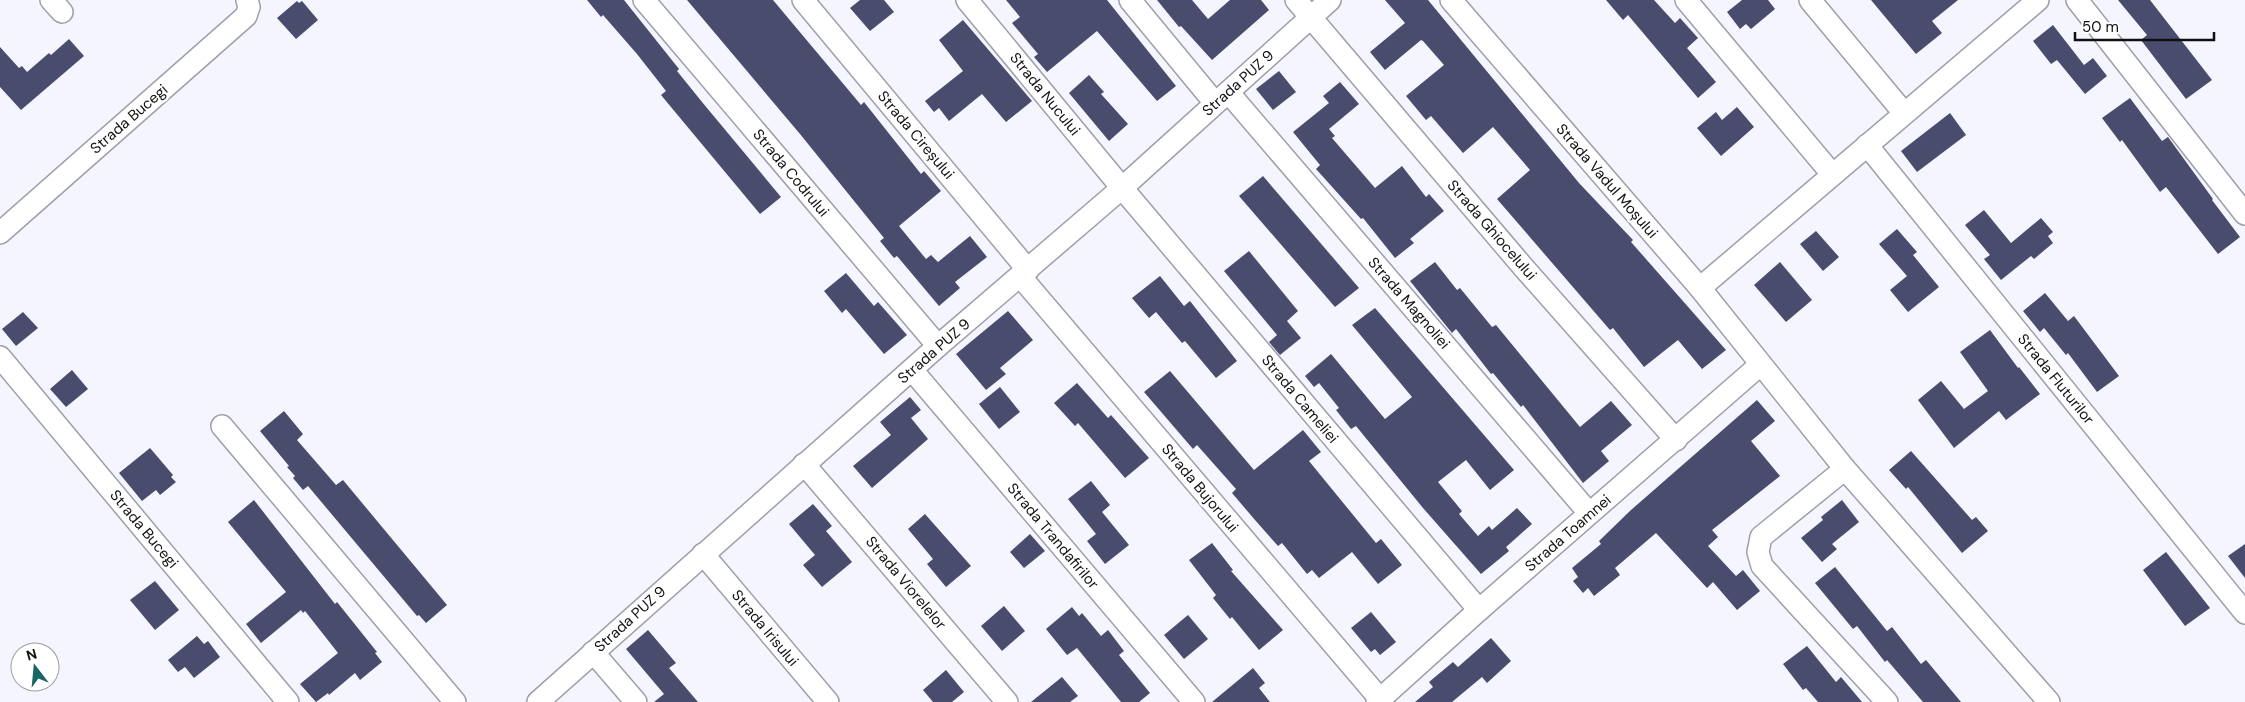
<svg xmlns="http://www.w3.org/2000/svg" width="2245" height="702" viewBox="0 0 2245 702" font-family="'DM Sans',sans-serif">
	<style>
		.building { fill: #494c6d }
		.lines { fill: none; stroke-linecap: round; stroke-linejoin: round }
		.minor-casing { stroke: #9e9faa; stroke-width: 24 }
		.minor { stroke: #fff; stroke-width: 21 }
		.labels { text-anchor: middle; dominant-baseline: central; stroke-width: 5; stroke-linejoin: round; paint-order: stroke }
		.street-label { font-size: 15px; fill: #101014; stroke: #fff }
	</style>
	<rect width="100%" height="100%" fill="#f4f5fe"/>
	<g class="building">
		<path d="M587 0H624L679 69 677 71 702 102 781 197 760 214 661 95 666 91 637 54 603 15 601 17Z"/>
		<path d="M687 0H773L861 105 864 102 921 174 924 171 941 191 899 226 926 259 931 255 938 262 970 236 987 257 955 282 960 288 939 306 897 256 894 258 880 241 884 238 800 134Z"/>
		<path d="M860 0H884L894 12 870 31 850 8Z"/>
		<path d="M1006 0H1107L1176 86 1157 101 1097 31 1047 72 1034 57 1038 54 1012 23 1020 17Z"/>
		<path d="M1157 0H1192L1208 19 1230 0H1261L1269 10 1212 60 1181 26 1179 27Z"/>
		<path d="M1385 0H1428L1579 183 1633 240 1631 242 1726 350 1702 369 1678 340 1644 367 1613 328 1610 330 1497 199 1530 170 1493 127 1463 153 1431 116 1426 120 1406 96 1444 65 1423 41 1421 40 1385 70 1370 52 1405 23Z"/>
		<path d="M1606 0H1654L1675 23 1680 18 1698 38 1687 48 1716 82 1698 98 1628 15 1623 20Z"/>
		<path d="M1742 0H1768L1775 9 1751 29 1746 24 1740 29 1727 12Z"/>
		<path d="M1871 0H1958L1932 21 1942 33 1916 54Z"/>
		<path d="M2118 0H2150L2212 80 2186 99 2141 40 2147 35Z"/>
		<path d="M297 1 299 3 302 1 318 20 296 39 277 18Z"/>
		<path d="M963 20 1032 101 1006 122 982 94 949 121 939 108 934 112 925 101 963 71 939 40Z"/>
		<path d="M2053 25 2084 65 2093 58 2107 76 2085 94 2057 60 2051 64 2033 41Z"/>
		<path d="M69 39 84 56 21 110 0 87V47L19 68 22 66 27 72 49 53 51 55Z"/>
		<path d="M1279 71 1296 92 1273 110 1256 89Z"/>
		<path d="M1089 75 1104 92 1101 94 1128 124 1109 141 1069 93Z"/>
		<path d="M1340 82 1359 104 1329 129 1335 136 1332 138 1375 188 1402 166 1426 197 1429 194 1444 211 1410 239 1414 243 1395 258 1363 218 1361 219 1316 169 1320 165 1293 132 1329 103 1323 96Z"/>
		<path d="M2130 98 2162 141 2168 137 2213 199 2212 200 2240 237 2218 254 2166 187 2160 192 2122 140 2120 142 2102 118Z"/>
		<path d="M1737 107 1754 127 1721 156 1697 128 1716 112 1722 120Z"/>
		<path d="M1950 113 1966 135 1917 172 1901 151Z"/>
		<path d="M1263 176 1359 288 1335 307 1239 196Z"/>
		<path d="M1984 210 2011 243 2041 218 2053 232 2048 236 2053 243 2034 259 2031 256 2001 280 1984 259 1990 255 1965 225Z"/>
		<path d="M1897 229 1917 252 1913 255 1939 287 1908 312 1890 290 1907 276 1879 244Z"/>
		<path d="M1816 231 1839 257 1823 271 1800 244Z"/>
		<path d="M1249 251 1298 311 1287 321 1301 338 1280 355 1269 342 1277 335 1224 271Z"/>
		<path d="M1435 262 1457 290 1460 288 1492 327 1496 325 1580 427 1611 401 1632 425 1601 451 1609 461 1583 483 1523 405 1521 407 1493 373 1491 374 1456 329 1452 333 1410 281Z"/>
		<path d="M1780 262 1812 300 1786 322 1754 285Z"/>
		<path d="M846 273 874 306 878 302 907 335 884 354 846 309 842 313 824 291Z"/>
		<path d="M1160 276 1184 306 1190 301 1237 361 1216 378 1185 341 1182 343 1156 312 1149 318 1132 298Z"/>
		<path d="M2045 293 2068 321 2074 316 2119 376 2097 392 2068 353 2066 355 2044 328 2040 332 2023 311Z"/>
		<path d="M1375 308 1514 470 1490 490 1466 460 1438 482 1462 511 1459 514 1478 536 1489 526 1492 530 1517 508 1532 524 1506 547 1509 551 1481 574 1423 508 1356 426 1351 429 1336 410 1339 408 1319 383 1314 387 1305 376 1331 354 1385 419 1412 397 1352 325Z"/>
		<path d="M1008 311 1033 340 1000 368 1006 374 986 390 956 354Z"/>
		<path d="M23 312 38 328 16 346 2 329Z"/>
		<path d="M1990 330 2018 368 2019 367 2040 394 2006 420 1999 411 1954 448 1918 400 1941 381 1964 409 1988 391 1960 352Z"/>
		<path d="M72 370 88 389 66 407 50 389Z"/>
		<path d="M1170 371 1254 470 1303 430 1321 452 1309 461 1376 543 1381 539 1402 565 1378 584 1352 552 1319 578 1312 570 1307 574 1282 543 1278 546 1255 520 1232 493 1236 489 1197 445 1193 449 1144 392Z"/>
		<path d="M1077 383 1108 418 1111 415 1149 458 1125 478 1078 423 1075 426 1054 403Z"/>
		<path d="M1000 387 1020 412 999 429 979 404Z"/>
		<path d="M910 397 921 410 911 418 928 439 872 488 853 466 891 435 880 422Z"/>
		<path d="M1757 400 1775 421 1751 441 1780 476 1712 530 1718 537 1708 546 1736 576 1743 570 1760 591 1737 610 1713 582 1707 588 1656 533 1615 568 1620 575 1594 596 1588 588 1583 593 1573 581 1578 577 1572 568 1601 544 1599 541 1631 510Z"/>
		<path d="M284 411 303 434 297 440 336 485 343 480 447 605 426 623 419 615 417 616 308 486 303 490 293 478 295 476 287 467 289 466 260 431Z"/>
		<path d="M150 448 173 475 171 477 176 482 160 495 156 490 142 501 119 473Z"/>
		<path d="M1911 451 1972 520 1976 517 1988 531 1962 553 1908 487 1906 489 1889 470Z"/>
		<path d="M1091 481 1110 505 1102 512 1129 545 1105 564 1087 541 1096 534 1068 499Z"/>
		<path d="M254 500 335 604 337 602 377 652 375 653 382 662 360 680 355 673 329 695 328 693 316 702 300 684 338 653 305 611 303 613 301 610 261 643 246 624 286 592 228 522Z"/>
		<path d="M1842 500 1859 522 1832 544 1837 549 1822 562 1801 538 1823 520 1821 517Z"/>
		<path d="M813 504 832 526 826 531 852 562 822 587 803 565 815 555 789 524Z"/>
		<path d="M925 514 971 566 946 587 927 564 933 559 908 529Z"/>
		<path d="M1030 534 1045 551 1024 568 1010 552Z"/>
		<path d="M1212 543 1233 570 1231 571 1283 630 1259 650 1232 617 1230 619 1213 598 1216 595 1189 560Z"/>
		<path d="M2245 544V578L2228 556Z"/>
		<path d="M2166 552 2210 608 2185 626 2143 570Z"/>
		<path d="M1835 567 1887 631 1892 627 1921 664 1926 660 1961 702H1923L1887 660 1885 662 1857 626 1853 629 1815 583Z"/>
		<path d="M155 581 179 610 155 630 130 600Z"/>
		<path d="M1004 606 1025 631 1002 651 981 626Z"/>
		<path d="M1072 607 1079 616 1082 613 1101 636 1108 630 1124 651 1119 655 1150 693 1139 702H1121L1077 648 1067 655 1046 629Z"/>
		<path d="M1371 612 1396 642 1380 655 1375 649 1371 652 1351 628Z"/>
		<path d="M1188 615 1208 639 1184 659 1164 635Z"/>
		<path d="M648 630 676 663 669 668 698 702H654L664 694 626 649Z"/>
		<path d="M197 636 204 644 208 641 220 657 194 678 185 667 178 672 168 660Z"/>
		<path d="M1491 638 1511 661 1487 683 1482 677 1452 702H1415L1433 687 1429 682 1453 662 1458 667Z"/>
		<path d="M1807 646 1836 682 1841 677 1862 702H1818L1806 688 1803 690 1783 664Z"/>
		<path d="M1253 668 1265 683 1259 688 1270 702H1212Z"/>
		<path d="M946 670 964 692 952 702H933L923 690Z"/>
		<path d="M1062 677 1078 696 1070 702H1031Z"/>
	</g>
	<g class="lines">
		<g class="minor-casing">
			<g id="minor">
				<path d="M51 0 62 12"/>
				<path d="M644 0 938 346"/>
				<path d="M803 0 1028 270"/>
				<path d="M967 0 1122 188 1479 610"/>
				<path d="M1130 0 1215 103"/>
				<path d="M1296 0 1524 268 1676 440"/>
				<path d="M1451 0 1700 288 1845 469 2049 702"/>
				<path d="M1686 0 1832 174"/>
				<path d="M1810 0 1904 113"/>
				<path d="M2077 0 2245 214"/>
				<path d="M1228 92 1589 513"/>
				<path d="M1867 145 2245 613"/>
				<path d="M0 233 246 16 249 7 247 0"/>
				<path d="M1020 276 1380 699"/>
				<path d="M1700 288 2038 0"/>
				<path d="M0 357 288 702"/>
				<path d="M912 370 1194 702"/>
				<path d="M222 426 455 702"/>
				<path d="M804 464 1007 702"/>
				<path d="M1845 469 1761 537 1758 552 1762 566 1887 702"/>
				<path d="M703 554 828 702"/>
				<path d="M593 652 636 702"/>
				<path d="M538 702 938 346 1122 188 1330 0"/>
				<path d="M1377 702 1479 610 1760 365"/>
			</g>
		</g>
		<use href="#minor" class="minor"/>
	</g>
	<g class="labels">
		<g class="street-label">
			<text transform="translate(1238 83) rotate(-42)">Strada PUZ 9</text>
			<text transform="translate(1045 94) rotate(51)">Strada Nucului</text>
			<text transform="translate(129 119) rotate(-41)">Strada Bucegi</text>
			<text transform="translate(916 135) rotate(50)">Strada Cireșului</text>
			<text transform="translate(791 173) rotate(50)">Strada Codrului</text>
			<text transform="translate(1607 181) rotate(49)">Strada Vadul Moșului</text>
			<text transform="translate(1492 230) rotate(49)">Strada Ghiocelului</text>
			<text transform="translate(1409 303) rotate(49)">Strada Magnoliei</text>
			<text transform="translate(934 351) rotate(-41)">Strada PUZ 9</text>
			<text transform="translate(2056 379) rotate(51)">Strada Fluturilor</text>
			<text transform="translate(1300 399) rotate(50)">Strada Cameliei</text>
			<text transform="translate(1200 488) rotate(50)">Strada Bujorului</text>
			<text transform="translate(144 529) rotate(50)">Strada Bucegi</text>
			<text transform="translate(1568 533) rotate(-41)">Strada Toamnei</text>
			<text transform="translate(1053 536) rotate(50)">Strada Trandafirilor</text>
			<text transform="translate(906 583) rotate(50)">Strada Viorelelor</text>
			<text transform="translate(630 619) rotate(-42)">Strada PUZ 9</text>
			<text transform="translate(765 628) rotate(50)">Strada Irisului</text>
		</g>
	</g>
	<g transform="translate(35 667) rotate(344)"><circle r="24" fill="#ffffff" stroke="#9f9fa1"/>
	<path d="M0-4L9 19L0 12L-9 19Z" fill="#176667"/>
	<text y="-8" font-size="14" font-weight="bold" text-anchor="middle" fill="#101014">N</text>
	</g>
	<path d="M2075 32v8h139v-8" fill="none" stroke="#101014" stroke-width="2.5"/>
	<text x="2082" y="32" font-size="15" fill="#101014" stroke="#ffffff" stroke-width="4" paint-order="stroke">50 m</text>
</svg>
